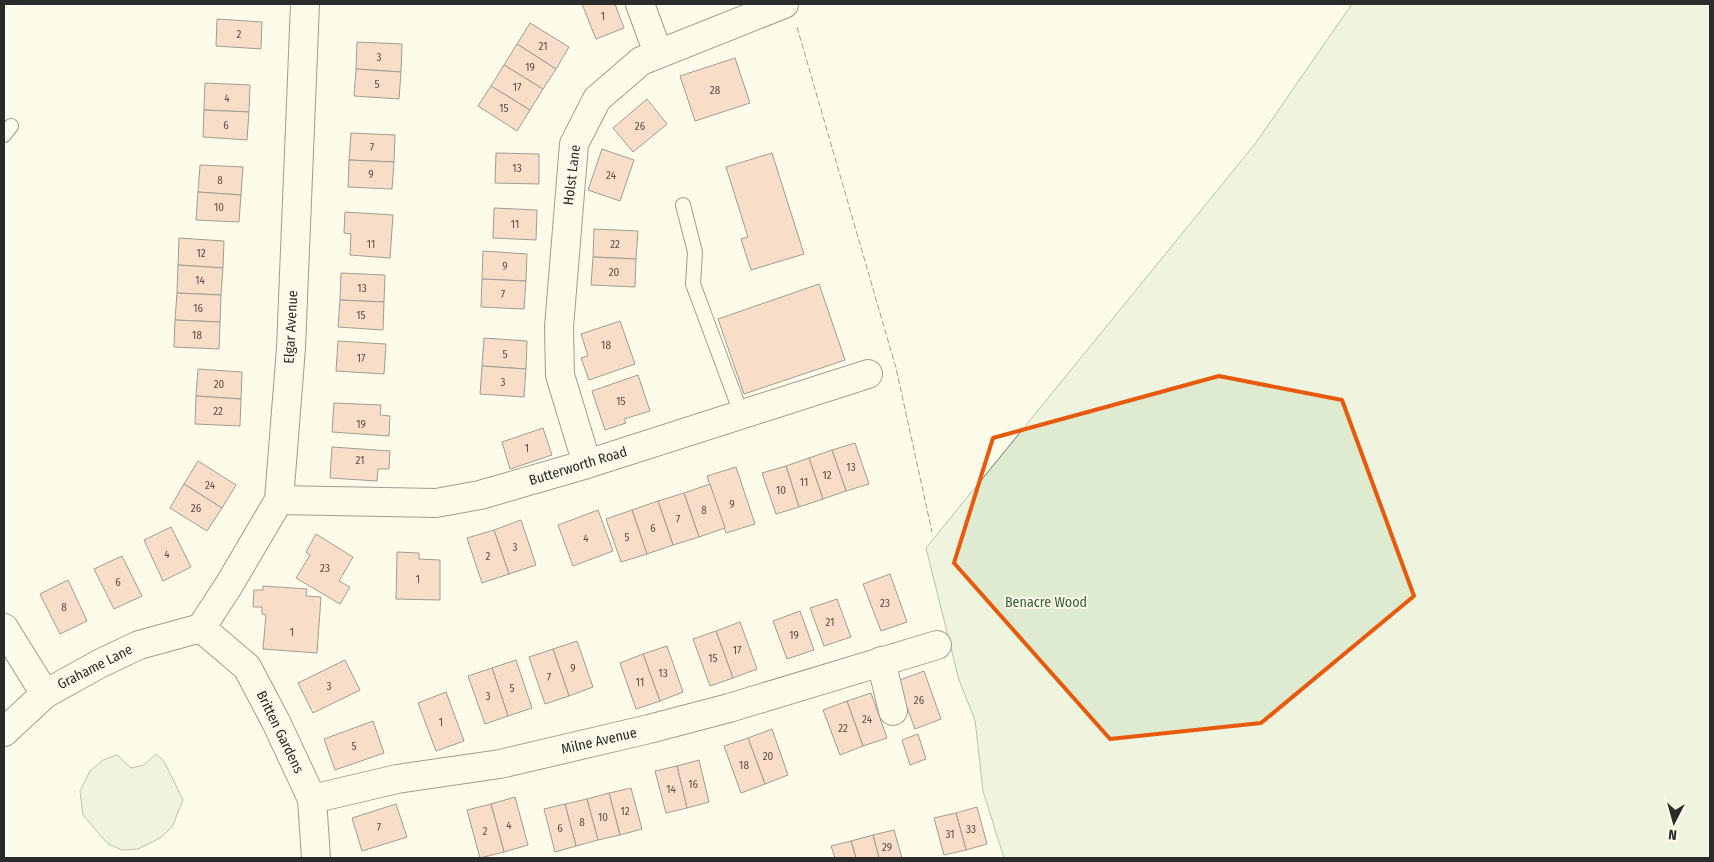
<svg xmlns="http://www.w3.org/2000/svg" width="1714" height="862" viewBox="0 0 1714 862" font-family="'Fira Sans Condensed',sans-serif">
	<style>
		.green { fill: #deebd1; stroke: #74746e }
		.building { fill: #f2b8a0; stroke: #2b2b2b }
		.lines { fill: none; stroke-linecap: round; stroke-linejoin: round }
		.service-casing { stroke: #2b2b2b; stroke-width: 16 }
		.minor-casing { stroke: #2b2b2b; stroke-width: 30 }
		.tertiary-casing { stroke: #2b2b2b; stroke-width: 30 }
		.service { stroke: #fdfbea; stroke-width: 14 }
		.minor { stroke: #fdfbea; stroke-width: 28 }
		.tertiary { stroke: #fdfbea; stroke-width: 28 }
		.fence { stroke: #2b2b2b; stroke-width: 1; stroke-dasharray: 6 2.5; stroke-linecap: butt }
		.marked { fill: none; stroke: #e8590c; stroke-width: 4; stroke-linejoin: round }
		.labels { text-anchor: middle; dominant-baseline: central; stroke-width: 4; stroke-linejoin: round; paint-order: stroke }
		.number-label { font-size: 11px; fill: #5d4e48 }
		.street-label { font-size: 14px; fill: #2b2b2b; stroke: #fdfbea }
		.park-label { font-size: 14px; fill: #34623c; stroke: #fdfbea }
	</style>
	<rect width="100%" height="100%" fill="#fdfbea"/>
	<g class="green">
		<path d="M1352 4H1710V858H1004L983 791 975 720 959 680 926 548 1255 144Z"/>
		<path d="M156 754 164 761 183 800 172 827 160 838 138 849 122 850 108 844 83 815 80 791 90 771 103 760 117 755 131 768 144 765Z"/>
	</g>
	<g class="building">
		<path d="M582 4H615L624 28 596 39Z"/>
		<path d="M217 19 262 22 261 49 216 46Z"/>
		<path d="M530 23 569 47 556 69 517 44Z"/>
		<path d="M357 42 402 44 401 72 356 69Z"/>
		<path d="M517 44 556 69 543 89 504 65Z"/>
		<path d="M735 58 750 103 695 121 680 76Z"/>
		<path d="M504 65 543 89 530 110 491 86Z"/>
		<path d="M356 69 401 72 399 99 354 96Z"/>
		<path d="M205 83 250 85 249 112 204 110Z"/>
		<path d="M491 86 530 110 517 131 478 106Z"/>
		<path d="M647 99 667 124 633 152 613 128Z"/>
		<path d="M204 110 249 112 247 140 203 137Z"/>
		<path d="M351 133 395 135 394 162 349 160Z"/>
		<path d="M602 149 634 160 620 201 588 190Z"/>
		<path d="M496 153 539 154V184L495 183Z"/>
		<path d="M772 153 804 254 751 270 741 239 748 237 726 167Z"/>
		<path d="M349 160 394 162 392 189 348 187Z"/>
		<path d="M200 165 243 167 241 195 198 192Z"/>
		<path d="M198 192 241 195 239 222 196 220Z"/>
		<path d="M494 208 537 210 536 240 493 238Z"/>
		<path d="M345 212 393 215 390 258 350 255 351 234 344 233Z"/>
		<path d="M594 229 638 231 636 259 593 257Z"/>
		<path d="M179 238 224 241 223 268 178 265Z"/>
		<path d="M483 251 527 254 526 281 482 279Z"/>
		<path d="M593 257 636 259 635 287 591 285Z"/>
		<path d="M178 265 223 268 221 295 177 293Z"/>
		<path d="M341 273 385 275 384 302 340 300Z"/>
		<path d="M482 279 526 281 524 309 481 307Z"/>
		<path d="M819 284 845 360 744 394 718 319Z"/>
		<path d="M177 293 221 295 220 322 175 320Z"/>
		<path d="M340 300 384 302 383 330 338 327Z"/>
		<path d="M175 320 220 322 219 349 174 347Z"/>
		<path d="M620 321 635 364 589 380 581 358 588 356 581 334Z"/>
		<path d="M484 338 527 341 526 369 482 366Z"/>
		<path d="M338 341 386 344 384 374 336 371Z"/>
		<path d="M482 366 526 369 524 397 480 394Z"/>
		<path d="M198 369 242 372 241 399 196 396Z"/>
		<path d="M638 375 650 411 624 419 626 423 605 430 592 391Z"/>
		<path d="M196 396 241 399 240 426 195 424Z"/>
		<path d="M334 403 381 405 380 415 390 416 389 436 332 432Z"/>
		<path d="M543 428 552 455 510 469 502 442Z"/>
		<path d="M855 443 869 484 846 491 832 450Z"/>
		<path d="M332 447 390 451 389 469H378L377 481 330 478Z"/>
		<path d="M832 450 846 491 823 499 809 458Z"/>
		<path d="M809 458 823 499 799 507 786 466Z"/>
		<path d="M198 461 236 485 222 508 184 484Z"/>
		<path d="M786 466 799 507 776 514 762 473Z"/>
		<path d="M736 467 755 524 726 533 707 476Z"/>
		<path d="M184 484 222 508 207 531 170 508Z"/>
		<path d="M710 484 725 528 699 537 684 493Z"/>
		<path d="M684 493 699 537 673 545 658 501Z"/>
		<path d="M658 501 673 545 647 554 632 510Z"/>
		<path d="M598 510 613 551 573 566 558 525Z"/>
		<path d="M632 510 647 554 621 562 606 519Z"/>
		<path d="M521 520 536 565 509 574 494 530Z"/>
		<path d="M171 527 191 567 163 581 144 540Z"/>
		<path d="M494 530 509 574 482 583 467 538Z"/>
		<path d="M316 534 353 557 339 581 350 587 340 604 296 578 310 555 306 552Z"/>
		<path d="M397 552 419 553V559L440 560V600L396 599Z"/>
		<path d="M122 556 142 596 114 609 94 569Z"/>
		<path d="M890 574 907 622 881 631 863 584Z"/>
		<path d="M68 580 87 621 60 634 40 594Z"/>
		<path d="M263 586 307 589 306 596 321 597 317 653 263 649 266 615 262 614V607H253L254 590H263Z"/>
		<path d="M837 599 851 637 824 646 810 608Z"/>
		<path d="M800 611 814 650 787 659 773 621Z"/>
		<path d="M740 622 757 669 733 678 716 631Z"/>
		<path d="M716 631 733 678 710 686 693 639Z"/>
		<path d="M577 641 593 687 569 696 553 649Z"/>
		<path d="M667 646 683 692 660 701 643 654Z"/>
		<path d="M553 649 569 696 545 704 529 657Z"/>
		<path d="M643 654 660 701 636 709 620 663Z"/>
		<path d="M345 660 360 690 313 713 298 683Z"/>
		<path d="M516 660 532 708 508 716 492 668Z"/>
		<path d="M492 668 508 716 485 724 468 676Z"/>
		<path d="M924 671 941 719 915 729 897 681Z"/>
		<path d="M446 692 464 741 436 751 418 703Z"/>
		<path d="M871 693 887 738 863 746 847 701Z"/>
		<path d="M847 701 863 746 840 755 823 710Z"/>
		<path d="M373 721 384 753 335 770 324 739Z"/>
		<path d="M772 729 788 775 765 784 748 738Z"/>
		<path d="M918 734 926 759 910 765 902 740Z"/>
		<path d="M748 738 765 784 741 793 724 746Z"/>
		<path d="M699 760 709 802 687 808 677 766Z"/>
		<path d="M677 766 687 808 666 813 655 771Z"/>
		<path d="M631 788 642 829 620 835 609 793Z"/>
		<path d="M609 793 620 835 598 840 587 799Z"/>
		<path d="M515 797 528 845 504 852 491 804Z"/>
		<path d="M587 799 598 840 576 846 565 804Z"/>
		<path d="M396 804 407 837 362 851 352 818Z"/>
		<path d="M491 804 504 852 480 858 467 810Z"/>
		<path d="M565 804 576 846 555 852 544 809Z"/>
		<path d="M977 807 987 844 966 850 956 813Z"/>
		<path d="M956 813 966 850 944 855 934 818Z"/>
		<path d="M894 830 902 858H879L873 835Z"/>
		<path d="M873 835 879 858H856L851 841Z"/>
		<path d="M851 841 856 858H835L831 846Z"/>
	</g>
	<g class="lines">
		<g class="service-casing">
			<g id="service">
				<path d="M4 135 11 126"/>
				<path d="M683 205 695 252 693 284 741 413"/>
			</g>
		</g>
		<g class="minor-casing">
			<g id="minor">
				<path d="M640 4 658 53"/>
				<path d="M587 464 560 375 559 327 574 144 597 99 641 61 784 4"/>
				<path d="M279 500 436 503 480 495 587 464 868 374"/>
				<path d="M4 628 45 694"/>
				<path d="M881 661 893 711"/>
				<path d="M4 732 45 694 101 663 139 645 201 628 247 667 276 722 312 799 316 858"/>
				<path d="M312 799 397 779 500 764 649 729 729 708 937 645"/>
			</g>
		</g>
		<g class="tertiary-casing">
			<path id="tertiary" d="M201 628 229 585 279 500 291 348 305 4"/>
		</g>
		<use href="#service" class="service"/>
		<use href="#minor" class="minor"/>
		<use href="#tertiary" class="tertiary"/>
		<path class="fence" d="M797 27 896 368 932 532"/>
	</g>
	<path d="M0 0H1714V862H0ZM1219 376 1342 400 1414 596 1261 723 1110 739 954 563 993 438Z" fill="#fdfbea" fill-opacity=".55" fill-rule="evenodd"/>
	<path class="marked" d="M1219 376 1342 400 1414 596 1261 723 1110 739 954 563 993 438Z"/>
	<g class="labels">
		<g class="number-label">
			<text x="603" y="16">1</text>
			<text x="239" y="34">2</text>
			<text x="543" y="46">21</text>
			<text x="379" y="57">3</text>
			<text x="530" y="67">19</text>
			<text x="377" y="84">5</text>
			<text x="517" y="87">17</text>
			<text x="715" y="90">28</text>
			<text x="227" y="98">4</text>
			<text x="504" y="108">15</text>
			<text x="226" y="125">6</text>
			<text x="640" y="126">26</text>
			<text x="372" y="147">7</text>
			<text x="517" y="168">13</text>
			<text x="371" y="174">9</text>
			<text x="611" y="175">24</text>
			<text x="220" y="180">8</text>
			<text x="219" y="207">10</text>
			<text x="515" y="224">11</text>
			<text x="371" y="244">11</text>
			<text x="615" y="244">22</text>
			<text x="201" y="253">12</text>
			<text x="505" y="266">9</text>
			<text x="614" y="272">20</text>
			<text x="200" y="280">14</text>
			<text x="362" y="288">13</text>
			<text x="503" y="294">7</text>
			<text x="198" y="308">16</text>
			<text x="361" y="315">15</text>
			<text x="197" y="335">18</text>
			<text x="606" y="345">18</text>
			<text x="505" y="354">5</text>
			<text x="361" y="358">17</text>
			<text x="503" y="382">3</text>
			<text x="219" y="384">20</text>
			<text x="621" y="401">15</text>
			<text x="218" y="411">22</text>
			<text x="361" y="424">19</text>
			<text x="527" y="448">1</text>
			<text x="360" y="460">21</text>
			<text x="851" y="467">13</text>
			<text x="827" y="475">12</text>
			<text x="804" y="482">11</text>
			<text x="210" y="485">24</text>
			<text x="781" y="490">10</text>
			<text x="732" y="504">9</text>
			<text x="196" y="508">26</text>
			<text x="704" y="510">8</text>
			<text x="678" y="519">7</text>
			<text x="653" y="528">6</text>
			<text x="627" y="537">5</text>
			<text x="586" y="538">4</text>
			<text x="515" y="547">3</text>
			<text x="167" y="554">4</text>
			<text x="488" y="556">2</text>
			<text x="325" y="568">23</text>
			<text x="418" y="579">1</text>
			<text x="118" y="582">6</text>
			<text x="885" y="603">23</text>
			<text x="64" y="607">8</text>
			<text x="830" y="622">21</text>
			<text x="292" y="632">1</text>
			<text x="794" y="635">19</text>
			<text x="737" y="650">17</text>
			<text x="713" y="658">15</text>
			<text x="573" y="668">9</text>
			<text x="663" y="673">13</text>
			<text x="549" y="677">7</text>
			<text x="640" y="682">11</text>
			<text x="329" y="686">3</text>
			<text x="512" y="688">5</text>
			<text x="488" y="696">3</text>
			<text x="919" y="700">26</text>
			<text x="867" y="719">24</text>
			<text x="441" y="722">1</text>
			<text x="843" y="728">22</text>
			<text x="354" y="746">5</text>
			<text x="768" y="756">20</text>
			<text x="744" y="765">18</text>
			<text x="693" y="784">16</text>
			<text x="671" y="789">14</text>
			<text x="625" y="811">12</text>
			<text x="603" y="817">10</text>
			<text x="582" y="822">8</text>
			<text x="509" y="825">4</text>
			<text x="379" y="827">7</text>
			<text x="560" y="828">6</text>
			<text x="971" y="829">33</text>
			<text x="485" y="831">2</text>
			<text x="950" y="834">31</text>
			<text x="887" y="847">29</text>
		</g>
		<g class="street-label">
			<text transform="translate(572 175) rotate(-83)">Holst Lane</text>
			<text transform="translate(291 327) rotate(-87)">Elgar Avenue</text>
			<text transform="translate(578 466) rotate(-17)">Butterworth Road</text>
			<text transform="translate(95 667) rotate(-27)">Grahame Lane</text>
			<text transform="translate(280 732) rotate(64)">Britten Gardens</text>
			<text transform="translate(599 741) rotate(-13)">Milne Avenue</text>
		</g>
		<g class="park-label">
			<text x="1046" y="602">Benacre Wood</text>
		</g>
	</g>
	<rect width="1714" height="862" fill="none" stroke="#2b2b2b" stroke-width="10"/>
	<g transform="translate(1674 822) rotate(186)" stroke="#fdfbea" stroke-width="4" paint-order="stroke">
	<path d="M0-4L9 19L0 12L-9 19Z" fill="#2b2b2b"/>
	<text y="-8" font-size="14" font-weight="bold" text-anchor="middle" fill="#2b2b2b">N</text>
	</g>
</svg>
